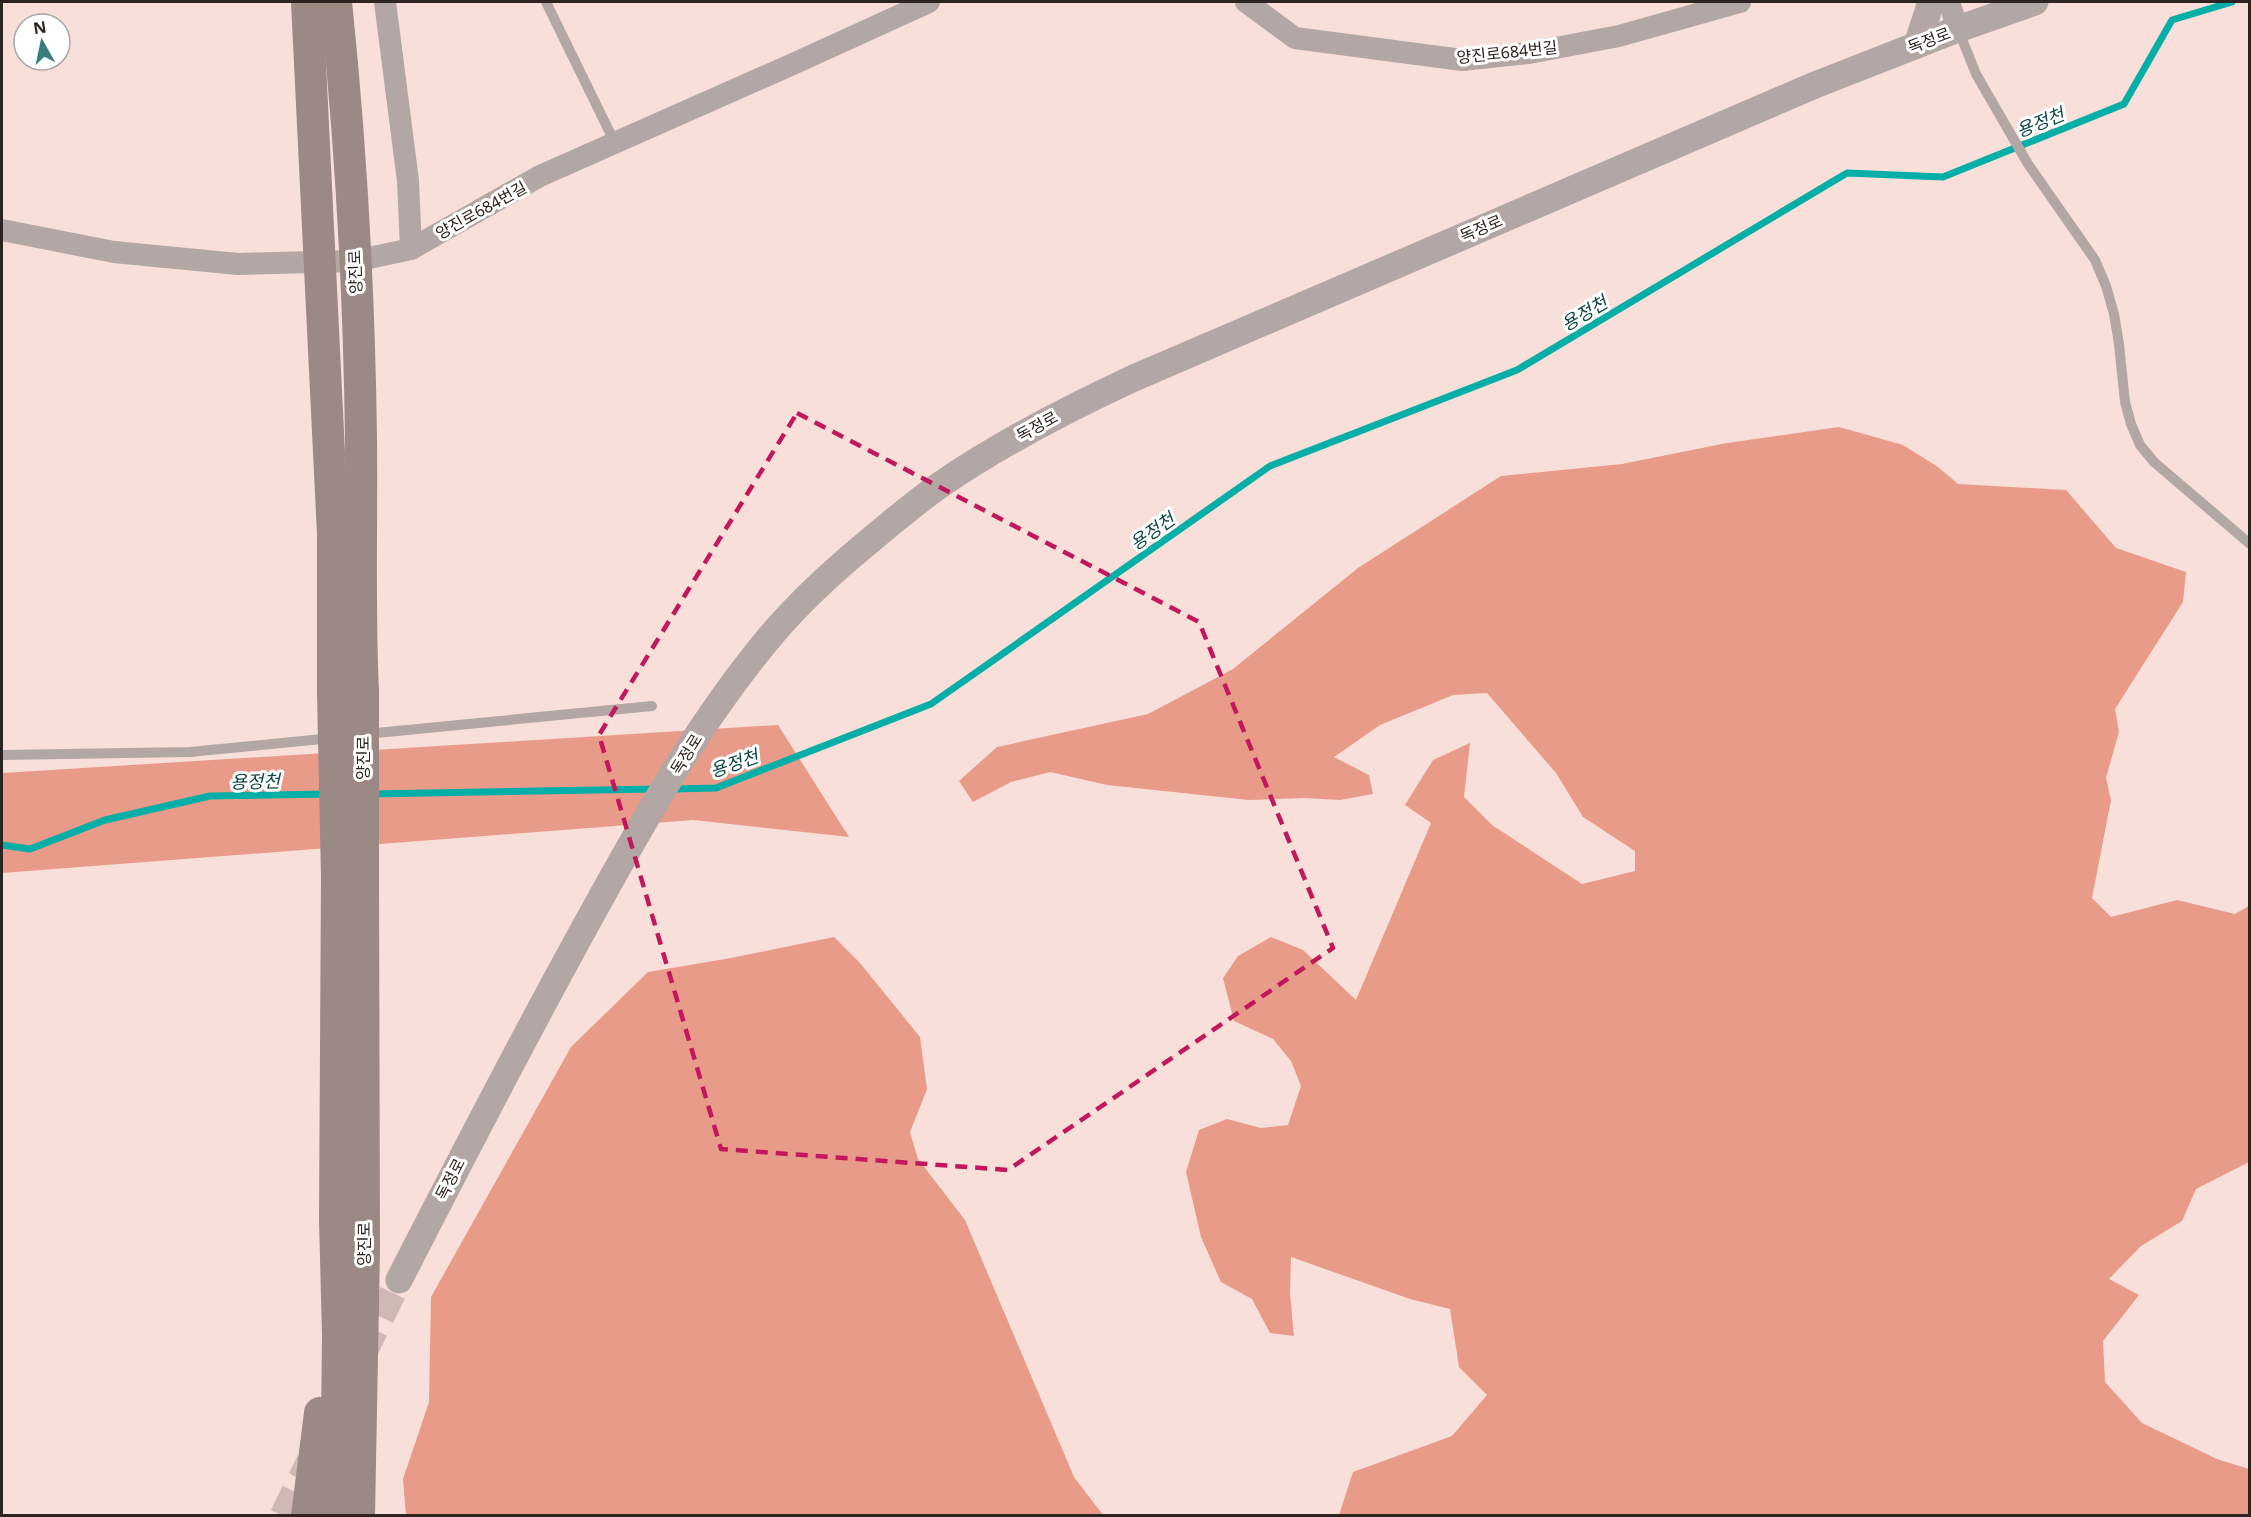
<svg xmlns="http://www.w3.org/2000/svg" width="2251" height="1517" viewBox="0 0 2251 1517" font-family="'Noto Sans','Noto Sans KR',sans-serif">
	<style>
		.green { fill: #e99b8a }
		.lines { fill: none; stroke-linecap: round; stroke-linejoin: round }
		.stream { stroke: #05aea7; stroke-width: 7 }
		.tertiary-tunnel { stroke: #d0b9b4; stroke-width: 27; stroke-dasharray: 27 14; stroke-linecap: butt }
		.service { stroke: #b3a7a5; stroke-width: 10 }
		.minor { stroke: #b3a7a5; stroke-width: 22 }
		.tertiary { stroke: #b3a7a5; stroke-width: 27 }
		.secondary { stroke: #9a8985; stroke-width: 32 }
		.secondary-bridge { stroke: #9a8985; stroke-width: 32 }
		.marked { fill: none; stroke: #c2185b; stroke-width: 4.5; stroke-dasharray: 12 8; stroke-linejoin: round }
		.labels { text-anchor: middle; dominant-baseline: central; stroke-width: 6; stroke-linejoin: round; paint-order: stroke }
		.street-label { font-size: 16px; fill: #2d2321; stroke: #fff }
		.water-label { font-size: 18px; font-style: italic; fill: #0a4744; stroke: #fff }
	</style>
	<rect width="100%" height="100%" fill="#f9dfd9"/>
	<g class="green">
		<path d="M1839 427 1903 445 1938 467 1958 484 2066 490 2116 548 2186 572 2183 602 2115 709 2119 732 2106 778 2111 800 2092 898 2111 917 2177 900 2235 914 2249 906V1162L2196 1189 2182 1221 2141 1246 2109 1279 2139 1295 2103 1341 2105 1382 2142 1423 2217 1459 2249 1469V1515H1339L1353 1472 1452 1436 1487 1395 1459 1367 1450 1309 1410 1299 1291 1257 1290 1293 1294 1336 1270 1333 1252 1299 1221 1282 1201 1237 1186 1172 1199 1130 1227 1119 1261 1128 1288 1125 1301 1086 1291 1061 1273 1039 1234 1021 1223 978 1238 956 1271 937 1303 950 1356 1000 1431 823 1405 805 1433 760 1470 743 1464 797 1492 825 1582 884 1635 871V851L1583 817 1556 773 1487 693 1453 695 1380 725 1334 757 1369 775 1373 794 1340 800 1304 798 1249 800 1107 785 1050 772 1011 782 973 802 959 781 997 747 1148 714 1233 669 1358 568 1501 476 1622 464 1727 443Z"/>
		<path d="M778 725 849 837 693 820 2 873V773Z"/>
		<path d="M834 937 860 963 920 1037 927 1089 910 1132 918 1159 965 1220 1074 1477 1103 1515H406L403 1479 429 1402 431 1297 571 1047 648 972 731 958Z"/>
	</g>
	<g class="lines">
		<g class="stream">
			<path d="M673 789 716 788 931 704 1270 466 1517 370 1847 173 1943 177 2124 104 2172 20 2232 2"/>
			<path d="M370 794 656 789"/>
			<path d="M2 845 30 849 105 820 210 796 329 794"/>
		</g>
		<g class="tertiary-tunnel">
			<path d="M363 1354 399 1280"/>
			<path d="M283 1516 310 1461"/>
		</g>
		<g class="service">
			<path d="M546 2 615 143"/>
			<path d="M1958 29 1976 74 2028 164 2095 260 2106 286 2114 314 2119 344 2125 402 2131 424 2140 445 2154 462 2250 544"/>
			<path d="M366 734 652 706"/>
			<path d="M2 755 190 752 332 738"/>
		</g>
		<g class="minor">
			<path d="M385 2 408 181 411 249"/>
			<path d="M1246 2 1295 38 1462 60 1529 53 1619 36 1740 2"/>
			<path d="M1949 2 1958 29"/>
			<path d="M2 230 114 252 238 264 355 261 411 249 540 176 793 64 929 2"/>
		</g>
		<g class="tertiary">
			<path d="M1917 45 1931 2"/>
			<path d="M399 1280C462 1157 525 1035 592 914 646 816 702 717 774 632 800 602 830 574 860 549 886 527 912 505 940 485 1001 443 1067 409 1134 378L1815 85 1958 29 2035 2"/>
		</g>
		<g class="secondary">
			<path d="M307 2 333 534V693"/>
			<path d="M336 2C351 146 359 292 361 437 362 522 359 607 363 692"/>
			<path d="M307 1516 320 1413"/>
			<path d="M336 1516 338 1335 335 1220 337 877"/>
			<path d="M359 1516 364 1250 363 875"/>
		</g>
		<g class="secondary-bridge">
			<path d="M333 693 337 877"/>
			<path d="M363 875V692"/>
		</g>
	</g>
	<path class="marked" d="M797 413 1199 622 1333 948 1008 1170 721 1149 599 735Z"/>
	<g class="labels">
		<g class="street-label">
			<text transform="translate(1929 40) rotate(-21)">독정로</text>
			<text transform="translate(1507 52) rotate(-6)">양진로684번길</text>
			<text transform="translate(481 210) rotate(-29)">양진로684번길</text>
			<text transform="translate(1481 228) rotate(-23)">독정로</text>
			<text transform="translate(355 272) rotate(-92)">양진로</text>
			<text transform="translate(1037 426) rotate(-29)">독정로</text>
			<text transform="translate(686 754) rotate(-58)">독정로</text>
			<text transform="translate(363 758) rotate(-90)">양진로</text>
			<text transform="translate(450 1179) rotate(-63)">독정로</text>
			<text transform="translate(364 1244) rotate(-90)">양진로</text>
		</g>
		<g class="water-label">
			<text transform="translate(2040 122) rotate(-22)">용정천</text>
			<text transform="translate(1584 313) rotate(-31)">용정천</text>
			<text transform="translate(1152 531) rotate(-35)">용정천</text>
			<text transform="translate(734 763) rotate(-19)">용정천</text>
			<text transform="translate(255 781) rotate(-1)">용정천</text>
		</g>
	</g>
	<rect width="2251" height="1517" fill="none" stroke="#2d2321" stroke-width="6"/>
	<g transform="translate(42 42) rotate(351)"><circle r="28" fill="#ffffff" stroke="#aba7a6" stroke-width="1.5"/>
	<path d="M0-4.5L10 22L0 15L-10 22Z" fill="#387f7b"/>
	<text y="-9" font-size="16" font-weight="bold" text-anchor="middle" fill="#2d2321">N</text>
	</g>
</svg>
